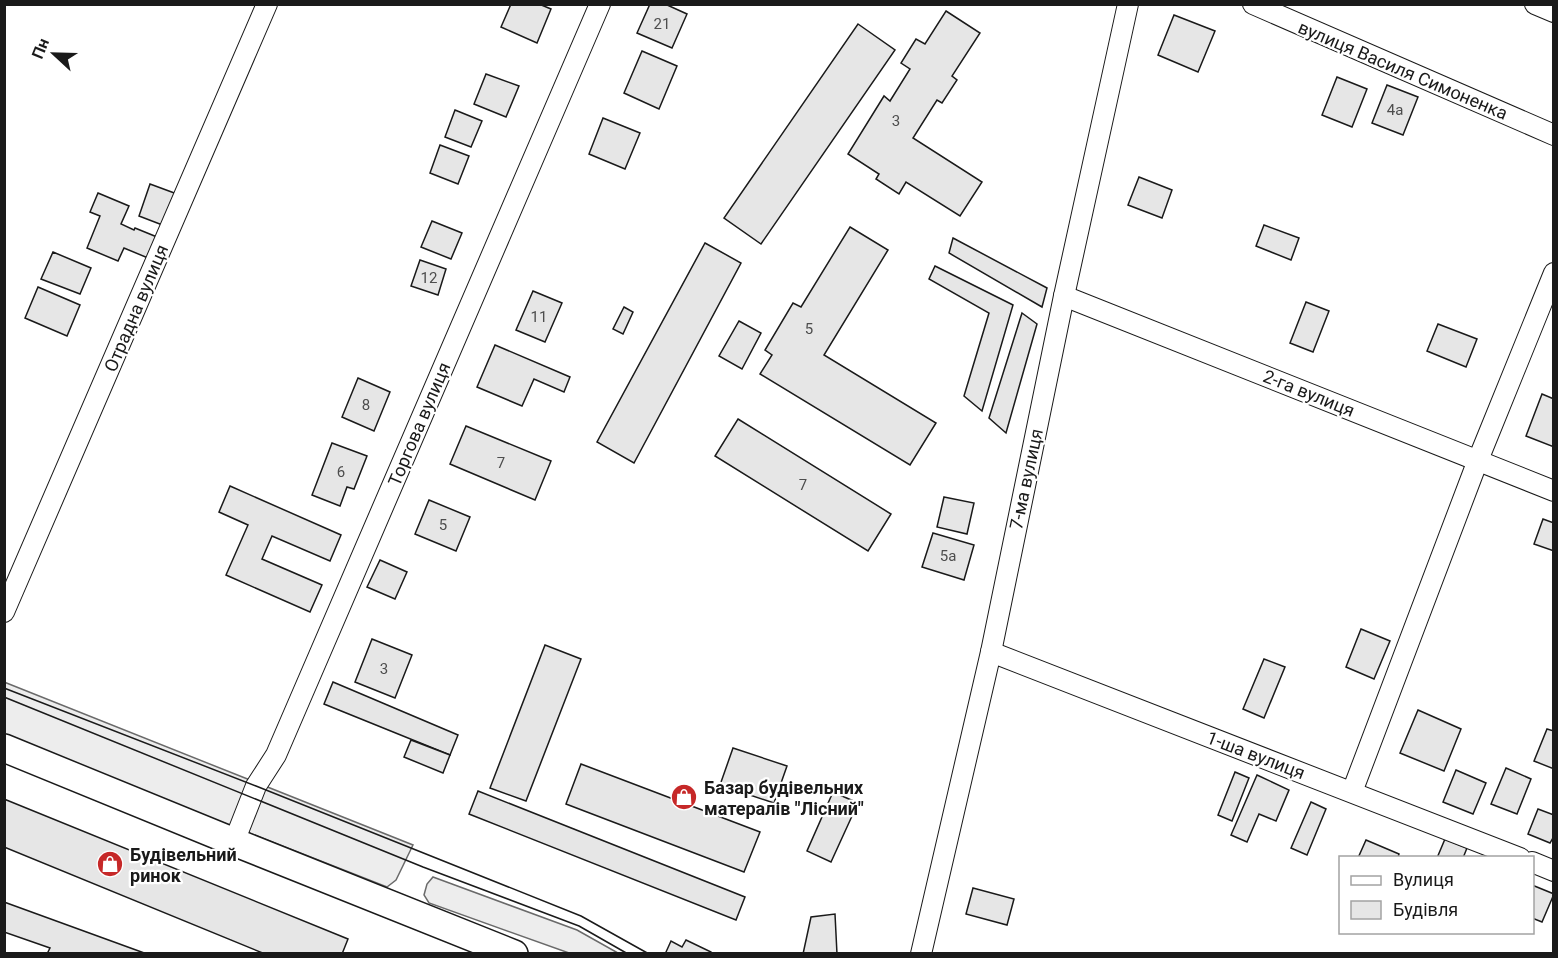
<svg xmlns="http://www.w3.org/2000/svg" width="1558" height="958" viewBox="0 0 1558 958" font-family="Roboto,sans-serif">
	<style>
		.built { fill: #ededed; stroke: #6a6a6a; stroke-width: 1.5 }
		.building { fill: #e6e6e6; stroke: #1a1a1a; stroke-width: 1.5 }
		.lines { fill: none; stroke-linecap: round; stroke-linejoin: round }
		.minor-casing { stroke: #1a1a1a; stroke-width: 22 }
		.secondary-casing { stroke: #1a1a1a; stroke-width: 30 }
		.minor { stroke: #fff; stroke-width: 20 }
		.secondary { stroke: #fff; stroke-width: 27 }
		.tram { stroke: #1a1a1a; stroke-width: 1.5 }
		.labels { text-anchor: middle; dominant-baseline: central; stroke-width: 4.5; stroke-linejoin: round; paint-order: stroke }
		.number-label { font-size: 15px; fill: #4d4d4d }
		.street-label { font-size: 18px; fill: #1a1a1a; stroke: #fff }
		.poi-label { font-size: 18px; font-weight: bold; fill: #1a1a1a; stroke: #fff; text-anchor: start }
	</style>
	<rect width="100%" height="100%" fill="#fff"/>
	<g class="built">
		<path d="M4 682 413 845 396 880 387 887 5 737Z"/>
		<path d="M433 877 577 930 618 953H569L429 903 424 895 427 884Z"/>
	</g>
	<g class="building">
		<path d="M511 4H539L551 9 537 43 501 27Z"/>
		<path d="M650 4H665L687 14 672 48 637 33Z"/>
		<path d="M946 11 980 33 952 76 957 80 942 103 937 100 913 138 982 182 960 216 906 182 899 194 876 179 879 174 848 154 884 96 890 101 910 69 901 63 916 39 925 44Z"/>
		<path d="M1174 15 1215 31 1198 72 1158 55Z"/>
		<path d="M858 24 895 50 761 244 724 218Z"/>
		<path d="M642 51 677 66 659 109 624 93Z"/>
		<path d="M486 74 519 86 506 117 474 104Z"/>
		<path d="M1337 77 1367 89 1352 127 1322 115Z"/>
		<path d="M1387 85 1418 97 1403 135 1372 123Z"/>
		<path d="M455 110 482 121 471 147 445 137Z"/>
		<path d="M603 118 640 133 625 169 589 154Z"/>
		<path d="M440 145 469 156 458 184 430 173Z"/>
		<path d="M1139 177 1172 190 1162 218 1128 205Z"/>
		<path d="M150 184 177 194 165 226 139 216Z"/>
		<path d="M98 193 129 206 121 224 134 230 135 228 157 237 148 258 124 248 118 261 87 248 100 216 90 212Z"/>
		<path d="M432 221 462 233 451 259 421 247Z"/>
		<path d="M1264 225 1299 238 1291 260 1256 246Z"/>
		<path d="M850 227 888 250 824 355 936 423 910 465 760 374 772 355 765 350 793 303 801 307Z"/>
		<path d="M953 238 1047 288 1042 307 949 253Z"/>
		<path d="M705 243 741 263 634 463 597 442Z"/>
		<path d="M53 252 91 268 80 294 41 279Z"/>
		<path d="M420 260 446 269 438 295 411 286Z"/>
		<path d="M935 266 1013 305 982 411 964 396 989 313 929 279Z"/>
		<path d="M38 287 80 305 67 336 25 318Z"/>
		<path d="M533 291 562 303 545 342 516 330Z"/>
		<path d="M1306 302 1329 311 1313 352 1290 343Z"/>
		<path d="M624 307 633 312 623 334 613 329Z"/>
		<path d="M1022 313 1037 324 1006 433 989 418Z"/>
		<path d="M739 321 761 333 742 369 719 356Z"/>
		<path d="M1438 324 1477 339 1466 367 1427 351Z"/>
		<path d="M495 345 570 377 564 392 534 379 522 406 477 387Z"/>
		<path d="M358 378 390 392 374 431 342 417Z"/>
		<path d="M1542 394 1554 399V447L1526 436Z"/>
		<path d="M738 419 891 514 868 551 715 456Z"/>
		<path d="M466 426 551 461 535 500 450 464Z"/>
		<path d="M332 443 367 456 354 489 347 487 340 506 312 495Z"/>
		<path d="M230 486 341 535 330 561 272 536 262 559 322 585 310 612 226 575 248 525 219 512Z"/>
		<path d="M944 497 974 503 967 534 937 527Z"/>
		<path d="M429 500 470 517 456 551 415 534Z"/>
		<path d="M1543 519 1554 523V551L1534 544Z"/>
		<path d="M933 533 974 545 964 580 922 567Z"/>
		<path d="M380 560 407 572 395 599 367 587Z"/>
		<path d="M1361 629 1390 641 1374 679 1346 667Z"/>
		<path d="M372 639 412 655 395 698 355 682Z"/>
		<path d="M545 645 581 659 526 801 490 788Z"/>
		<path d="M1264 659 1285 667 1264 718 1243 709Z"/>
		<path d="M333 682 458 735 450 755 324 704Z"/>
		<path d="M1418 710 1461 729 1444 771 1400 753Z"/>
		<path d="M1547 729 1554 731V769L1534 761Z"/>
		<path d="M411 740 450 755 443 773 404 757Z"/>
		<path d="M733 748 787 766 774 803 720 785Z"/>
		<path d="M581 764 760 832 744 872 566 804Z"/>
		<path d="M1506 768 1531 779 1517 814 1491 804Z"/>
		<path d="M1456 770 1486 783 1473 814 1443 802Z"/>
		<path d="M1235 772 1249 778 1232 821 1218 815Z"/>
		<path d="M1257 775 1289 790 1276 821 1259 814 1247 842 1231 835Z"/>
		<path d="M478 791 745 897 736 920 469 814Z"/>
		<path d="M833 792 858 803 831 862 807 851Z"/>
		<path d="M4 799 348 939 342 954H265L4 847Z"/>
		<path d="M1311 802 1326 809 1307 855 1291 848Z"/>
		<path d="M1538 809 1554 815V836L1550 843 1528 834Z"/>
		<path d="M1445 839 1467 848 1463 858H1437Z"/>
		<path d="M1366 840 1399 854 1398 858H1358Z"/>
		<path d="M1532 885 1554 894 1542 922 1532 918Z"/>
		<path d="M973 888 1014 899 1007 925 966 914Z"/>
		<path d="M4 902 147 954H47L50 948 4 932Z"/>
		<path d="M835 914 837 954H803L811 917Z"/>
		<path d="M686 940 711 952V954H668L666 952 671 941 682 947Z"/>
	</g>
	<g class="lines">
		<g class="minor-casing">
			<g id="minor">
				<path d="M1253 4 1554 135"/>
				<path d="M1535 4 1554 12"/>
				<path d="M1064 296 1554 491"/>
				<path d="M4 612 267 4"/>
				<path d="M991 652 1520 858"/>
				<path d="M1352 792 1478 460 1554 273"/>
				<path d="M234 842 256 786 276 755 600 4"/>
				<path d="M1532 862 1554 871"/>
				<path d="M921 954 991 652 1064 296 1128 4"/>
			</g>
		</g>
		<g class="secondary-casing">
			<path id="secondary" d="M4 748 234 842 514 954"/>
		</g>
		<use href="#minor" class="minor"/>
		<use href="#secondary" class="secondary"/>
		<g class="tram">
			<path d="M4 688 256 786 581 916 649 954"/>
			<path d="M4 697 423 867 579 926 628 954"/>
		</g>
	</g>
	<defs>
		<g id="shop-disc" transform="scale(1.35)"><circle r="9.5" fill="#c62828" stroke="#fff"/><path d="M-5-2.5h2.3a2.7 3.5 0 0 1 5.4 0H5L5.5 6h-11ZM-1.5-2.5h3a1.5 2.3 0 0 0-3 0Z" fill="#fff"/></g>
	</defs>
	<g fill-rule="evenodd">
		<use href="#shop-disc" x="684" y="797"/>
		<use href="#shop-disc" x="110" y="864"/>
	</g>
	<g class="labels">
		<g class="number-label">
			<text x="662" y="24">21</text>
			<text x="1395" y="110">4а</text>
			<text x="896" y="121">3</text>
			<text x="429" y="278">12</text>
			<text x="539" y="317">11</text>
			<text x="809" y="329">5</text>
			<text x="366" y="405">8</text>
			<text x="501" y="463">7</text>
			<text x="341" y="472">6</text>
			<text x="803" y="485">7</text>
			<text x="443" y="525">5</text>
			<text x="948" y="556">5а</text>
			<text x="384" y="669">3</text>
		</g>
		<g class="street-label">
			<text transform="translate(1403 70) rotate(23)">вулиця Василя Симоненка</text>
			<text transform="translate(136 308) rotate(-67)">Отрадна вулиця</text>
			<text transform="translate(1309 393) rotate(22)">2-га вулиця</text>
			<text transform="translate(419 424) rotate(-67)">Торгова вулиця</text>
			<text transform="translate(1026 479) rotate(-78)">7-ма вулиця</text>
			<text transform="translate(1256 755) rotate(21)">1-ша вулиця</text>
		</g>
		<g class="poi-label">
			<text x="704" y="787">Базар будівельних<tspan x="704" dy="21">матералів "Лісний"</tspan></text>
			<text x="130" y="854">Будівельний<tspan x="130" dy="21">ринок</tspan></text>
		</g>
	</g>
	<rect width="1558" height="958" fill="none" stroke="#1a1a1a" stroke-width="12"/>
	<rect x="1339" y="856" width="195" height="78" fill="#ffffff" stroke="#a3a3a3" stroke-width="1.5"/>
	<rect x="1351" y="876" width="30" height="9" fill="#ffffff" stroke="#a3a3a3" stroke-width="1.5"/>
	<text x="1393" y="886" font-size="18" fill="#1a1a1a">Вулиця</text>
	<rect x="1351" y="901" width="30" height="18" fill="#e6e6e6" stroke="#a3a3a3" stroke-width="1.5"/>
	<text x="1393" y="916" font-size="18" fill="#1a1a1a">Будівля</text>
	<g transform="translate(54 54) rotate(292)" stroke="#ffffff" stroke-width="4.5" paint-order="stroke">
	<path d="M0-4.5L10 22L0 15L-10 22Z" fill="#1a1a1a"/>
	<text y="-9" font-size="16" font-weight="bold" text-anchor="middle" fill="#1a1a1a">Пн</text>
	</g>
</svg>
